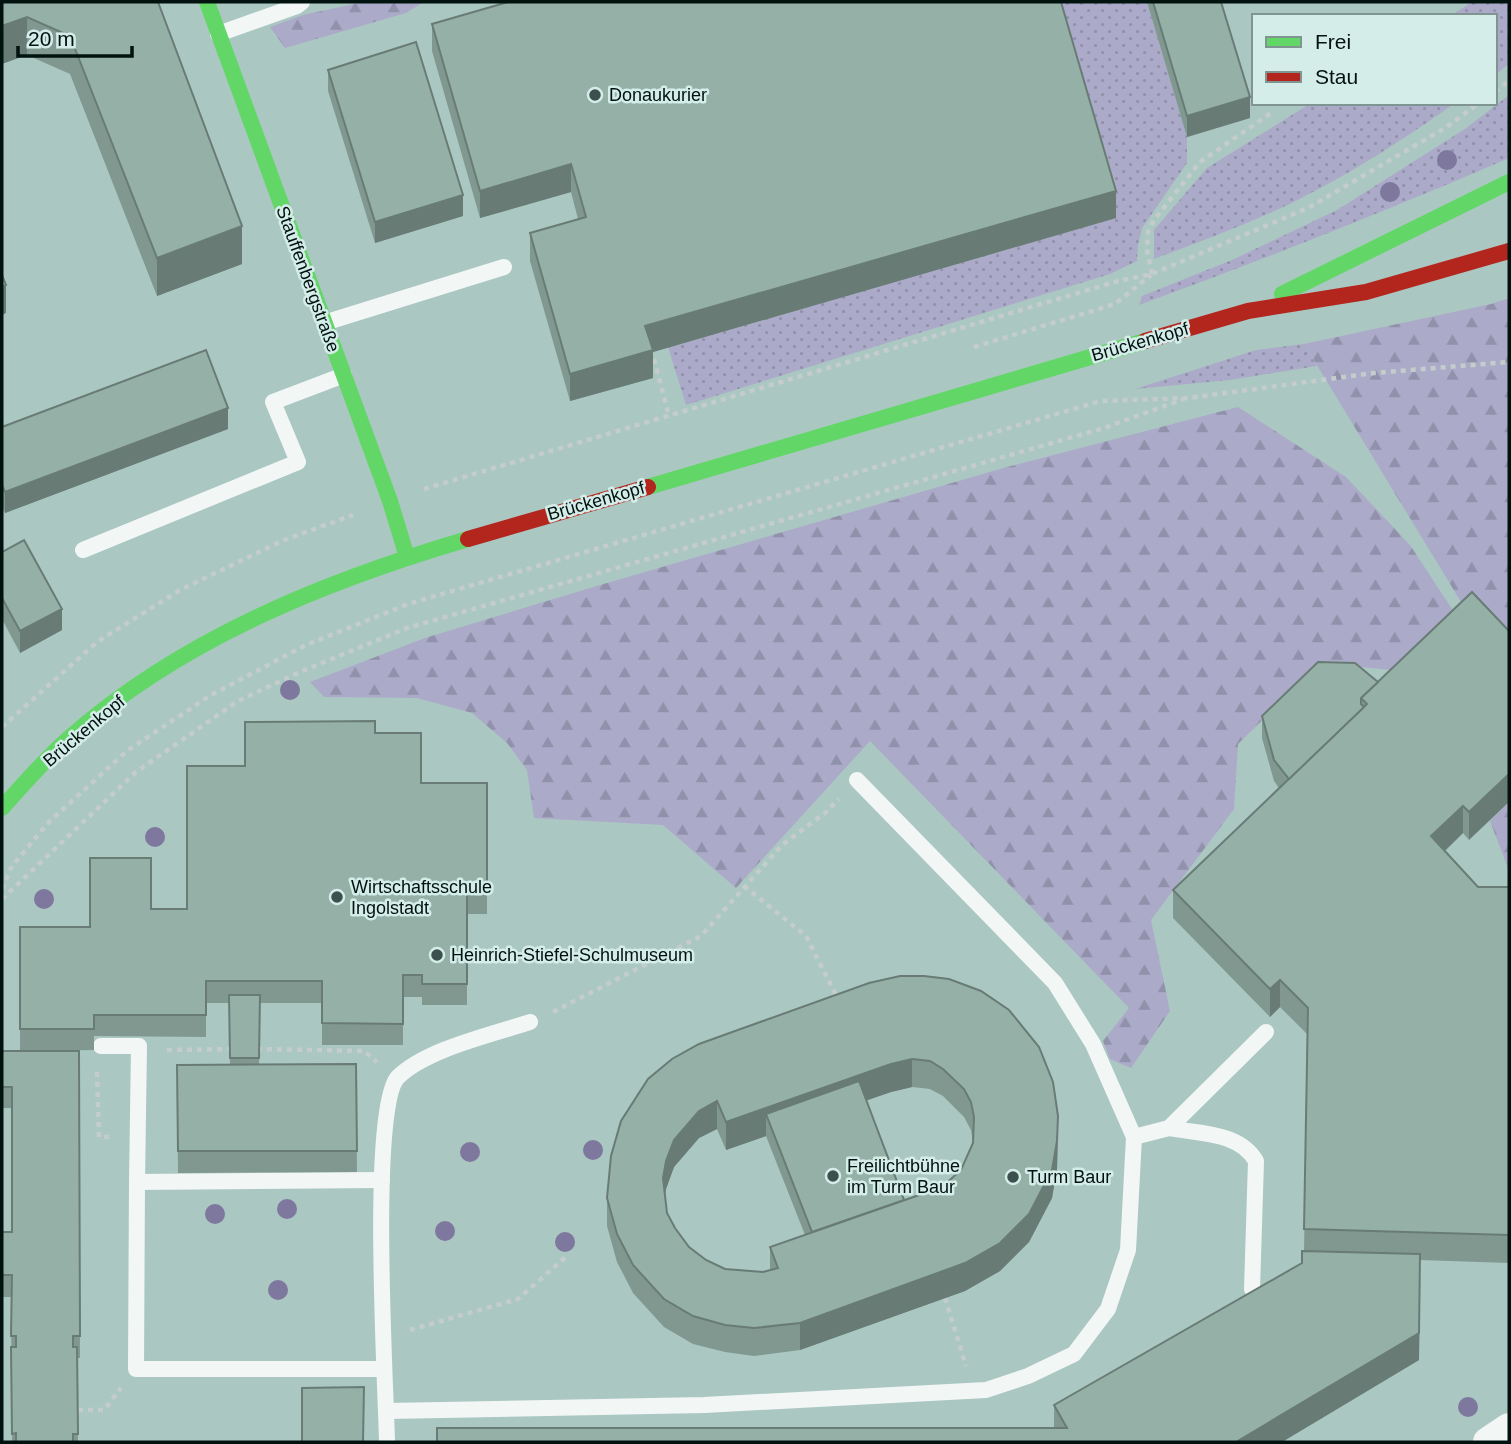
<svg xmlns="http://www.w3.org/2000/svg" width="1511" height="1444" viewBox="0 0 1511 1444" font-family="Arial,sans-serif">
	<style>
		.grass { fill: url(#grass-dots) }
		.forest { fill: url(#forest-firs) }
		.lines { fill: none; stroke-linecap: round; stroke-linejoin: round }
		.path { stroke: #c4cdcb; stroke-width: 4.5; stroke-dasharray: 5 5; stroke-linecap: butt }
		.lane { stroke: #f2f7f6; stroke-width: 16 }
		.street { stroke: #f2f7f6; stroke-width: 30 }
		.fast { stroke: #63d668; stroke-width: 16 }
		.jam { stroke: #b3261e; stroke-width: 16 }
		.tree { fill: #7e779e }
		.wall { fill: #809890; fill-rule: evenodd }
		.shaded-wall { fill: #687c75 }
		.building { fill: #95b1a7; stroke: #687c75; stroke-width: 2; fill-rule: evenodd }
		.poi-dot { fill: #3c514e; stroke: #d5ede9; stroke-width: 2.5 }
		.labels { text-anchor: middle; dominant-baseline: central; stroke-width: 5; stroke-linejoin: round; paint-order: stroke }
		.poi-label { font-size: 18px; fill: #01120f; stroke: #d5ede9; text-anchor: start }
		.street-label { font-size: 18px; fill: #01120f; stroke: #d5ede9 }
	</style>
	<defs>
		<pattern id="grass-dots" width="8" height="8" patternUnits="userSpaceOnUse" patternTransform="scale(1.75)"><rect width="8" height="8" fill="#acaac9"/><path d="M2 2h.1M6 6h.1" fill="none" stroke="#9291ab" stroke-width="1.8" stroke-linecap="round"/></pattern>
		<pattern id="forest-firs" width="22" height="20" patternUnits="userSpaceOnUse" patternTransform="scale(1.75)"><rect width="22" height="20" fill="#acaac9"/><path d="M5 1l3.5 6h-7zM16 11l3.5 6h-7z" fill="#9291ab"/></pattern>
	</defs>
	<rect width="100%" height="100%" fill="#abc7c2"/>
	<g class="grass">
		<path d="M1053 2H1147L1187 137V163L1142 228 1138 245 1137 261 1110 274 686 405 668 347 1115 218Z"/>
		<path d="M1472 2H1509V64L1495 75V16H1450Z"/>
		<path d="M1509 95V158C1387 211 1264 259 1139 305L1142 296 1232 260 1337 210 1465 129Z"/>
		<path d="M1311 103H1455C1397 144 1335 184 1270 213 1232 230 1193 244 1154 259V230L1207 168Z"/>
		<path d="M1304 344 1317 366 1230 380 1135 389 1256 350Z"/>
	</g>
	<g class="forest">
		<path d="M363 2H424L406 13 285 48 270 27 303 15Z"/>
		<path d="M1509 298V659L1472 620 1304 344 1491 304Z"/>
		<path d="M1238 407 1346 477 1410 545 1454 612 1391 670 1320 663 1238 744 1234 809 1151 920 1170 1011 1131 1068 1110 1059 1103 1041 1129 1008 870 741 736 888 663 825 534 818 527 770 507 743 472 713 417 698 324 697 310 682 425 638 600 585 1007 467Z"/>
		<path d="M1509 802V871L1490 821Z"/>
	</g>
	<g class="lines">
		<g class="path">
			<path d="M1495 92 1509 81"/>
			<path d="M1152 274 1147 250 1148 232 1154 220 1200 162 1271 113"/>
			<path d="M974 347 1115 304 1151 275"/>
			<path d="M654 359 669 416"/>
			<path d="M424 489 1118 281 1152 274 1308 208 1445 128 1479 103"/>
			<path d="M2 727 97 642 180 590 284 540 353 515"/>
			<path d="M744 886 806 936 838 999"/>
			<path d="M2 889 12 866 49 822 128 750 211 695 306 645 408 604 1101 401 1188 398 1374 373 1509 362"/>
			<path d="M2 899 136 772 238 701 300 672 407 628 1101 429 1184 399"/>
			<path d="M553 1012 701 936 782 845 825 813 839 799"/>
			<path d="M257 1049 364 1051 377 1062"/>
			<path d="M167 1050 235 1049"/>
			<path d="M97 1072 99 1137H113"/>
			<path d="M945 1298 966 1366"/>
			<path d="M410 1330 518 1299 567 1256"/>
			<path d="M78 1410H104L121 1388"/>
		</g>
		<g class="lane">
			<path d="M218 34 297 6 302 2"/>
			<path d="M324 323 504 267"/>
			<path d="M83 550 298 462 273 402 344 375"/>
			<path d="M857 780 1055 983 1093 1044 1134 1137"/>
			<path d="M101 1046H139L137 1182"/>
			<path d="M1169 1128C1200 1134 1239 1132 1256 1161L1252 1289"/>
			<path d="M382 1180 137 1182 136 1369H383"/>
			<path d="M386 1411 704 1405 986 1390 1028 1376 1074 1354 1108 1309 1128 1250 1134 1137 1169 1128 1266 1032"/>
			<path d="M387 1442C386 1388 369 1106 398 1077 427 1049 491 1035 530 1022"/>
		</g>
		<path class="street" d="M1488 1442 1509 1428"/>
		<g class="fast">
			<path d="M207 2 390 501 407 557"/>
			<path d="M1282 294 1509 182"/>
			<path d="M648 487 1145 341"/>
			<path d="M2 808C23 785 44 760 68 739 181 639 325 581 468 539"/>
		</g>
		<g class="jam">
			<path d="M1145 341 1248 311 1366 292 1509 251"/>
			<path d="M468 539 648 487"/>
		</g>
	</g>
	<g class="tree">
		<circle cx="1447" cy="160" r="10"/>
		<circle cx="1390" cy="192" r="10"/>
		<circle cx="290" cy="690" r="10"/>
		<circle cx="155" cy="837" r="10"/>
		<circle cx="44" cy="899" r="10"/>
		<circle cx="593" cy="1150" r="10"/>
		<circle cx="470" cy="1152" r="10"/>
		<circle cx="287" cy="1209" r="10"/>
		<circle cx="215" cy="1214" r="10"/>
		<circle cx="445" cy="1231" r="10"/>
		<circle cx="565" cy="1242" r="10"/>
		<circle cx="278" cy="1290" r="10"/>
		<circle cx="1468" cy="1407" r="10"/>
	</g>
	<g class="wall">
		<path d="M2 2H158L242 264 157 296 70 74 27 55Z"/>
		<path d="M1147 2H1221L1250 118 1187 137Z"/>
		<path d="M432 24 1116 218 653 352V378L570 401 530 261V233L578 219 571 192 480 218 432 51Z"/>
		<path d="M328 70 463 216 375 243 328 91Z"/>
		<path d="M2 427 228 429 5 513 3 509Z"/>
		<path d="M2 552 62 630 20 653 2 619Z"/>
		<path d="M1472 592 1469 840 1463 833 1445 851 1478 887H1509V1263L1420 1260 1419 1360 1282 1442 1054 1428V1405L1302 1263 1304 1251 1308 1035 1280 1007 1270 1017 1173 918V890L1279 788 1274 781 1262 738V716L1378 682Z"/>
		<path d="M375 733 421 783H487V914H467V1005H422V997H403V1045H322V1003H260L259 1064H356L357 1172 178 1173 177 1065 230 1064 229 1003H206V1037L94 1036V1050L20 1051V927H90L187 909 245 766Z"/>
		<path d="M981 991 1058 1144 1057 1169 1052 1198 1029 1242 1000 1271 965 1291 800 1350 754 1356 725 1352 693 1344 664 1327 633 1293 617 1262 607 1226V1198L621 1121ZM912 1087 930 1089 943 1096 964 1117 971 1130 973 1143 961 1170 942 1187 904 1200 866 1100 891 1092ZM717 1129 726 1150 766 1136 805 1235 770 1247V1270L763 1272 725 1269 706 1260 689 1247 675 1228 667 1213 665 1195 666 1189 674 1167 699 1138Z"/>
		<path d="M2 1051H79L80 1358H77L78 1442H12L11 1297H2V1232H12V1108H2Z"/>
	</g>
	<g class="shaded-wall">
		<path d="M27 17V55L2 64V26Z"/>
		<path d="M1250 97V118L1187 137V116Z"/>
		<path d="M571 164V192L480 218V191Z"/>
		<path d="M1116 191V218L653 352V378L570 401V374L645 326Z"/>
		<path d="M463 195V216L375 243V222Z"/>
		<path d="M242 226V264L157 296V258Z"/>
		<path d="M6 285V313L2 315V287Z"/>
		<path d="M228 408V429L5 513V492Z"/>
		<path d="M3 487V509H2V488Z"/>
		<path d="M62 609V630L20 653V631Z"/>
		<path d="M1509 774V802L1469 840V812Z"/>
		<path d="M1463 806V833L1431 864V836Z"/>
		<path d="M1280 980V1007L1270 1017V989Z"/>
		<path d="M912 1059V1087L891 1092 774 1133 766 1114V1136L726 1150V1122L891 1064Z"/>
		<path d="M717 1101V1129L699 1138 674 1167 666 1189 663 1205V1178L666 1161 674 1140 699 1111Z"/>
		<path d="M1058 1116 1057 1169 1052 1198 1029 1242 1000 1271 965 1291 800 1350V1323Z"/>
		<path d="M1420 1282 1419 1360 1282 1442H1236Z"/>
	</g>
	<g class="building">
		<path d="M2 2H158L242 226 157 258 70 36 27 17 2 26Z"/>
		<path d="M508 2H1061L1116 191 645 326 653 350 570 374 530 233 586 217 571 164 480 191 432 24Z"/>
		<path d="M1153 2H1221L1250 97 1187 116Z"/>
		<path d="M416 42 463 195 375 222 328 70Z"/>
		<path d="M2 275 6 285 2 287Z"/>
		<path d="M206 350 228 408 5 492 3 487 2 488V427Z"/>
		<path d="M24 540 62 609 20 631 2 598V552Z"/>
		<path d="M1472 592 1509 631V774L1469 812 1463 806 1431 836 1478 887H1509V1235L1304 1229 1308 1008 1280 980 1270 989 1173 890 1367 704 1361 698Z"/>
		<path d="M1318 662 1355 663 1378 682 1361 698V704L1364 707 1289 779 1274 760 1262 716Z"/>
		<path d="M375 721V733H421V783H487V893H467V984H422V975H403V1024L322 1023V981H206V1015H94V1029H20V927H90V858H151V909H187V766H245V722Z"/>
		<path d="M900 976H924L949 979 981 991 1009 1010 1039 1047 1053 1082 1058 1116 1057 1141 1052 1170 1029 1214 1000 1243 965 1263 800 1323 754 1328 725 1325 693 1316 664 1299 633 1265 617 1234 607 1198 611 1156 621 1121 648 1079 672 1059 699 1044 869 983ZM912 1059 930 1061 943 1069 964 1089 971 1102 974 1117 973 1143 961 1170 942 1187 770 1247 778 1268 763 1272 725 1269 706 1260 689 1247 675 1228 667 1213 663 1178 666 1161 674 1140 699 1111 717 1101 726 1122 891 1064Z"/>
		<path d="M229 995H260L259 1058H230Z"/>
		<path d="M2 1051H79L80 1336H73V1347H77L78 1434H73V1442H16V1433L12 1434 11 1347H16V1336H11L12 1275H2V1232H12V1087H2Z"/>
		<path d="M356 1064 357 1151H178L177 1065Z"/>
		<path d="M859 1081 904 1200 812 1232 766 1114Z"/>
		<path d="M1302 1251 1420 1254 1419 1333 1236 1442H437V1428H1067L1054 1405 1302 1263Z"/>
		<path d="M364 1387 363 1442H302V1388Z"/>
	</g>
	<g class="poi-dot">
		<circle cx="595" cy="95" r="7"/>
		<circle cx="337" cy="897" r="7"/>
		<circle cx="437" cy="955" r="7"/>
		<circle cx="833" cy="1176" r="7"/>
		<circle cx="1013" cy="1177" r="7"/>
	</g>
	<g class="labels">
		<g class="poi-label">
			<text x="609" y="95">Donaukurier</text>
			<text x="351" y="887">Wirtschaftsschule<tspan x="351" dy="21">Ingolstadt</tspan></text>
			<text x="451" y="955">Heinrich-Stiefel-Schulmuseum</text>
			<text x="847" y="1166">Freilichtbühne<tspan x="847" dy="21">im Turm Baur</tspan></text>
			<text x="1027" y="1177">Turm Baur</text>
		</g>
		<g class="street-label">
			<text transform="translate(308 279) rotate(70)">Stauffenbergstraße</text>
			<text transform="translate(1140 342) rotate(-16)">Brückenkopf</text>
			<text transform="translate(596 501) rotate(-16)">Brückenkopf</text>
			<text transform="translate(84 731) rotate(-40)">Brückenkopf</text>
		</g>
	</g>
	<rect width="1511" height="1444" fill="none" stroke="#01120f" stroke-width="7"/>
	<rect x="1252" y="14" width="245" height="91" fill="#d5ede9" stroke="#809592" stroke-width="2"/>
	<rect x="1266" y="37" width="35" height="10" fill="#63d668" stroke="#809592" stroke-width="2"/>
	<text x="1315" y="49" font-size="21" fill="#01120f">Frei</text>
	<rect x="1266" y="72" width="35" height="10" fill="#b3261e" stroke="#809592" stroke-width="2"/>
	<text x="1315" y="84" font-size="21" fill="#01120f">Stau</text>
	<path d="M18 46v10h114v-10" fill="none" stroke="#01120f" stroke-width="3.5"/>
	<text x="28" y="46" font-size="21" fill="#01120f" stroke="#d5ede9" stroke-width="5" paint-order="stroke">20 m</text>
</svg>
